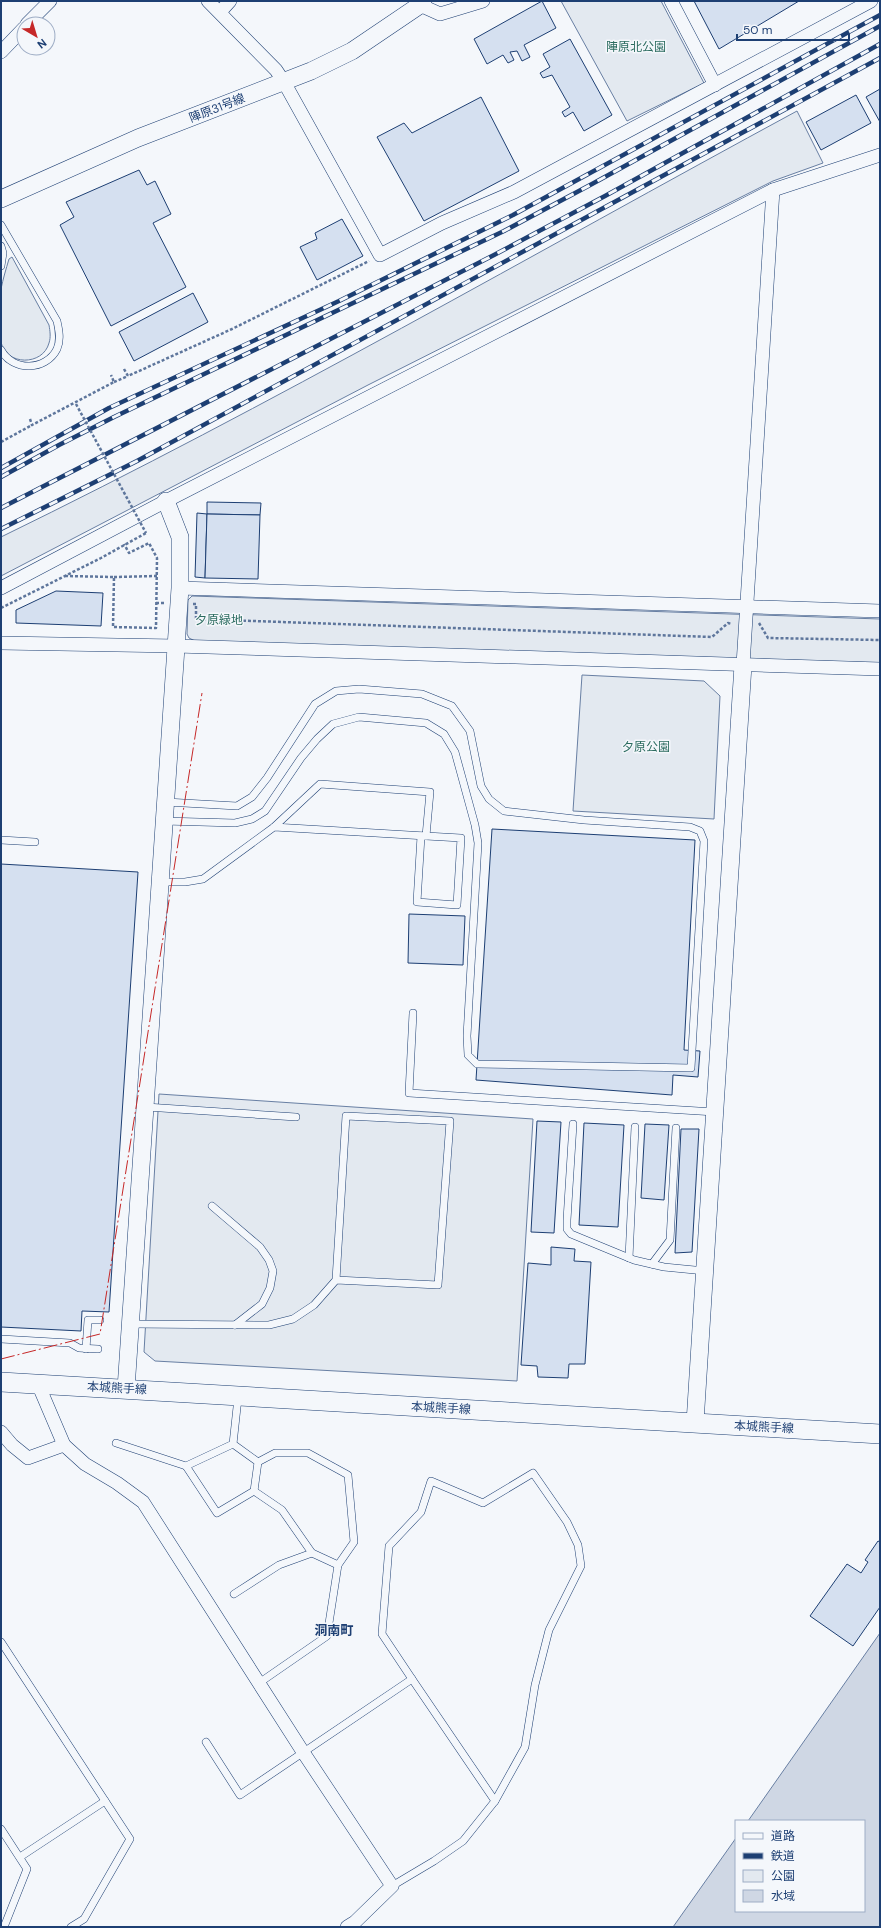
<svg xmlns="http://www.w3.org/2000/svg" width="881" height="1928" viewBox="0 0 881 1928" font-family="'DM Sans','Noto Sans JP',sans-serif">
	<style>
		.green { fill: #e3e9f0; stroke: #687fa3 }
		.water { fill: #cfd7e4; stroke: #687fa3 }
		.building { fill: #d5e0f0; stroke: #1d3f73 }
		.lines { fill: none; stroke-linecap: round; stroke-linejoin: round }
		.service-casing { stroke: #1d3f73; stroke-width: 8 }
		.minor-casing { stroke: #1d3f73; stroke-width: 14 }
		.tertiary-casing { stroke: #1d3f73; stroke-width: 18 }
		.secondary-casing { stroke: #1d3f73; stroke-width: 20 }
		.path { stroke: #5e769c; stroke-width: 2.5; stroke-dasharray: 3 2; stroke-linecap: butt }
		.service { stroke: #f4f7fb; stroke-width: 7 }
		.minor { stroke: #f4f7fb; stroke-width: 13 }
		.tertiary { stroke: #f4f7fb; stroke-width: 17 }
		.secondary { stroke: #f4f7fb; stroke-width: 19 }
		.rail-casing { stroke: #1d3f73; stroke-width: 4.5 }
		.rail { stroke: #f4f7fb; stroke-width: 3; stroke-dasharray: 9; stroke-linecap: butt }
		.path-bridge { stroke: #5e769c; stroke-width: 2.5; stroke-dasharray: 3 2; stroke-linecap: butt }
		.power { stroke: #c62828; stroke-width: 1; stroke-dasharray: 14 3 2 3; stroke-linecap: butt }
		.labels { text-anchor: middle; dominant-baseline: central; stroke-width: 3; stroke-linejoin: round; paint-order: stroke }
		.park-label { font-size: 12px; fill: #2c6c60; stroke: #f4f7fb }
		.street-label { font-size: 12px; fill: #1d3f73; stroke: #f4f7fb }
		.neighbourhood-label { font-size: 13px; font-weight: bold; fill: #1d3f73; stroke: #f4f7fb }
	</style>
	<rect width="100%" height="100%" fill="#f4f7fb"/>
	<g class="green">
		<path d="M561 1H661L704 83 627 121Z"/>
		<path d="M797 111 823 163 773 181 368 385 1 576V537C272 405 533 254 797 111Z"/>
		<path d="M12 257 49 325C50 331 51 337 49 343 43 366 6 366 1 342 0 336 1 329 1 323 1 312 0 300 1 289 3 279 6 269 9 259Z"/>
		<path d="M192 596 880 619V663L195 641 189 638 187 634 188 600Z"/>
		<path d="M582 675 704 681 720 696 714 819 573 811Z"/>
		<path d="M159 1094 533 1119 517 1381 155 1361 144 1352Z"/>
	</g>
	<path class="water" d="M880 1633V1927H673L736 1838V1911H864V1821H748Z"/>
	<g class="building">
		<path d="M542 1 556 28 524 45 530 57 522 61 517 51 510 52 514 60 508 63 503 55 487 64 474 39Z"/>
		<path d="M694 1H799L719 49Z"/>
		<path d="M570 39 612 115 584 131 573 112 565 117 562 112 570 107 552 75 543 78 540 73 550 67 543 54Z"/>
		<path d="M880 89V122L866 97Z"/>
		<path d="M856 95 871 123 821 150 806 122Z"/>
		<path d="M481 97 519 171 424 221 377 137 404 123 412 133Z"/>
		<path d="M139 170 147 185 155 181 171 214 153 223 186 287 111 326 60 225 74 217 66 202Z"/>
		<path d="M342 219 363 256 317 280 300 247 317 239 315 233Z"/>
		<path d="M193 293 208 322 134 361 119 332Z"/>
		<path d="M207 502 261 503 260 515 207 514Z"/>
		<path d="M197 513 207 514 205 578 195 577Z"/>
		<path d="M207 514 260 515 258 579 205 578Z"/>
		<path d="M56 591 103 593 101 626 16 623V610Z"/>
		<path d="M492 829 695 840 684 1050 700 1051 698 1077 673 1075 672 1095 476 1080Z"/>
		<path d="M1 864 138 872 109 1312 82 1311 81 1331 1 1327Z"/>
		<path d="M409 914 465 916 463 965 408 963Z"/>
		<path d="M537 1121 561 1122 554 1233 531 1232Z"/>
		<path d="M584 1123 624 1125 618 1227 579 1225Z"/>
		<path d="M645 1124 669 1125 664 1200 641 1198Z"/>
		<path d="M681 1129H699L692 1252 675 1253Z"/>
		<path d="M551 1247 575 1249 574 1261 591 1262 585 1364H569L568 1378 538 1377 537 1366 521 1365 528 1263 551 1265Z"/>
		<path d="M878 1541 880 1542V1607L853 1646 810 1616 847 1564 861 1573 868 1562 865 1560Z"/>
	</g>
	<g class="lines">
		<g class="service-casing">
			<g id="service">
				<path d="M1 225 57 321C59 330 61 340 57 349 46 371 13 372 1 350"/>
				<path d="M1 246 3 253 1 266"/>
				<path d="M164 821 235 823 252 819 265 811 301 758 317 739 333 724 359 717 426 723 444 734 455 752 475 825 478 843 467 1036 468 1055 477 1064 691 1068 704 841 700 831 690 827 584 820 504 811 489 799 481 786 470 731 452 706 422 694 359 689 336 691 315 704 267 778 252 797 237 806 166 802"/>
				<path d="M421 836 417 902 457 905 461 838 426 836"/>
				<path d="M1 840 35 842"/>
				<path d="M160 882H185L203 879 274 827 320 784 430 792 426 836 274 827"/>
				<path d="M413 1013 409 1093 715 1112"/>
				<path d="M146 1107 296 1117"/>
				<path d="M573 1124 567 1220V1229L571 1234 634 1260 664 1267 705 1271"/>
				<path d="M212 1206 260 1247 269 1260 273 1271 270 1288 262 1304 235 1325"/>
				<path d="M629 1258 635 1127"/>
				<path d="M652 1264 670 1240 676 1128"/>
				<path d="M132 1324 269 1325 293 1319 314 1305 336 1280 346 1116 450 1121 438 1285 336 1280"/>
				<path d="M1 1339 70 1343 79 1348 98 1349"/>
				<path d="M86 1349 88 1320H100"/>
				<path d="M116 1443 186 1466"/>
				<path d="M233 1444 258 1462 254 1491 217 1513 186 1466 233 1444 238 1398"/>
				<path d="M258 1462 275 1453H308L348 1475 354 1542 338 1565"/>
				<path d="M254 1491 282 1510 312 1553 338 1565 327 1636 259 1683"/>
				<path d="M234 1594 279 1565 312 1553"/>
				<path d="M1 1642 130 1839 84 1919 71 1927"/>
				<path d="M412 1679 382 1634 389 1546 421 1512 431 1481 483 1503 533 1473 567 1522 578 1545 581 1566 549 1630 535 1685 525 1747 495 1801"/>
				<path d="M206 1742 240 1795 412 1679 495 1801 463 1841 434 1861 392 1886"/>
				<path d="M1 1829 27 1869 4 1927"/>
				<path d="M20 1857 105 1801"/>
			</g>
		</g>
		<g class="minor-casing">
			<g id="minor">
				<path d="M208 1 276 70 284 82 380 255 442 223 514 192 871 1"/>
				<path d="M671 1 715 85"/>
				<path d="M420 5 440 14 483 1"/>
				<path d="M220 12 230 1"/>
				<path d="M27 24 50 1"/>
				<path d="M1 52 24 28"/>
				<path d="M1 588 166 501 773 190 880 155"/>
				<path d="M180 588 880 611"/>
				<path d="M1 643 176 646 880 669"/>
				<path d="M743 665 773 190"/>
				<path d="M38 1384 64 1445 85 1464 117 1483 143 1502 303 1752 392 1886 355 1922 347 1927"/>
				<path d="M1 1432 12 1445 28 1458 64 1445"/>
			</g>
		</g>
		<g class="tertiary-casing">
			<g id="tertiary">
				<path d="M1 199 138 138 311 71 352 51 420 5 423 1"/>
				<path d="M126 1389 180 588V537L166 501"/>
				<path d="M695 1423 743 665"/>
			</g>
		</g>
		<g class="secondary-casing">
			<path id="secondary" d="M1 1382 880 1434"/>
		</g>
		<g class="path">
			<path d="M124 369 128 376 232 329 369 261"/>
			<path d="M114 382 128 376"/>
			<path d="M30 419 32 425 114 382 111 375"/>
			<path d="M1 442 32 425"/>
			<path d="M65 576 114 577 113 627 156 628 157 558 149 543 129 553 124 544"/>
			<path d="M114 577 157 576"/>
			<path d="M156 603H164"/>
			<path d="M193 604H196V619L712 637 728 623 732 624"/>
			<path d="M1 608 101 558 146 533"/>
			<path d="M759 623 768 638 880 640"/>
		</g>
		<use href="#service" class="service"/>
		<use href="#minor" class="minor"/>
		<use href="#tertiary" class="tertiary"/>
		<use href="#secondary" class="secondary"/>
		<g class="rail-casing">
			<g id="rail">
				<path d="M1 468 109 408 339 301 513 215 880 15"/>
				<path d="M1 477 59 445 114 417 504 231 592 184 880 26"/>
				<path d="M1 508 494 255 605 196 880 44"/>
				<path d="M1 529 137 461 880 58"/>
			</g>
		</g>
		<use href="#rail" class="rail"/>
		<path class="path-bridge" d="M76 404 146 533"/>
		<path class="power" d="M1 1359 100 1334 202 693"/>
	</g>
	<g class="labels">
		<g class="park-label">
			<text x="636" y="47">陣原北公園</text>
			<text x="219" y="620">夕原緑地</text>
			<text x="646" y="747">夕原公園</text>
		</g>
		<g class="street-label">
			<text transform="translate(217 108) rotate(-21)">陣原31号線</text>
			<text transform="translate(117 1388) rotate(3)">本城熊手線</text>
			<text transform="translate(441 1408) rotate(3)">本城熊手線</text>
			<text transform="translate(764 1427) rotate(3)">本城熊手線</text>
		</g>
		<g class="neighbourhood-label">
			<text x="334" y="1630">洞南町</text>
		</g>
	</g>
	<rect width="881" height="1928" fill="none" stroke="#1d3f73" stroke-width="4"/>
	<rect x="735" y="1820" width="130" height="92" fill="#f4f7fb" stroke="#9eadc5"/>
	<rect x="743" y="1833" width="20" height="6" fill="#f4f7fb" stroke="#9eadc5"/>
	<text x="771" y="1840" font-size="12" fill="#1d3f73">道路</text>
	<rect x="743" y="1853" width="20" height="6" fill="#1d3f73" stroke="#9eadc5"/>
	<text x="771" y="1860" font-size="12" fill="#1d3f73">鉄道</text>
	<rect x="743" y="1870" width="20" height="12" fill="#e3e9f0" stroke="#9eadc5"/>
	<text x="771" y="1880" font-size="12" fill="#1d3f73">公園</text>
	<rect x="743" y="1890" width="20" height="12" fill="#cfd7e4" stroke="#9eadc5"/>
	<text x="771" y="1900" font-size="12" fill="#1d3f73">水域</text>
	<g transform="translate(36 36) rotate(142)"><circle r="19" fill="#f4f7fb" stroke="#9eadc5"/>
	<path d="M0-3L7 15L0 10L-7 15Z" fill="#c62828"/>
	<text y="-6" font-size="11" font-weight="bold" text-anchor="middle" fill="#1d3f73">N</text>
	</g>
	<path d="M737 34v6h112v-6" fill="none" stroke="#1d3f73" stroke-width="2"/>
	<text x="743" y="34" font-size="12" fill="#1d3f73" stroke="#f4f7fb" stroke-width="3" paint-order="stroke">50 m</text>
</svg>
